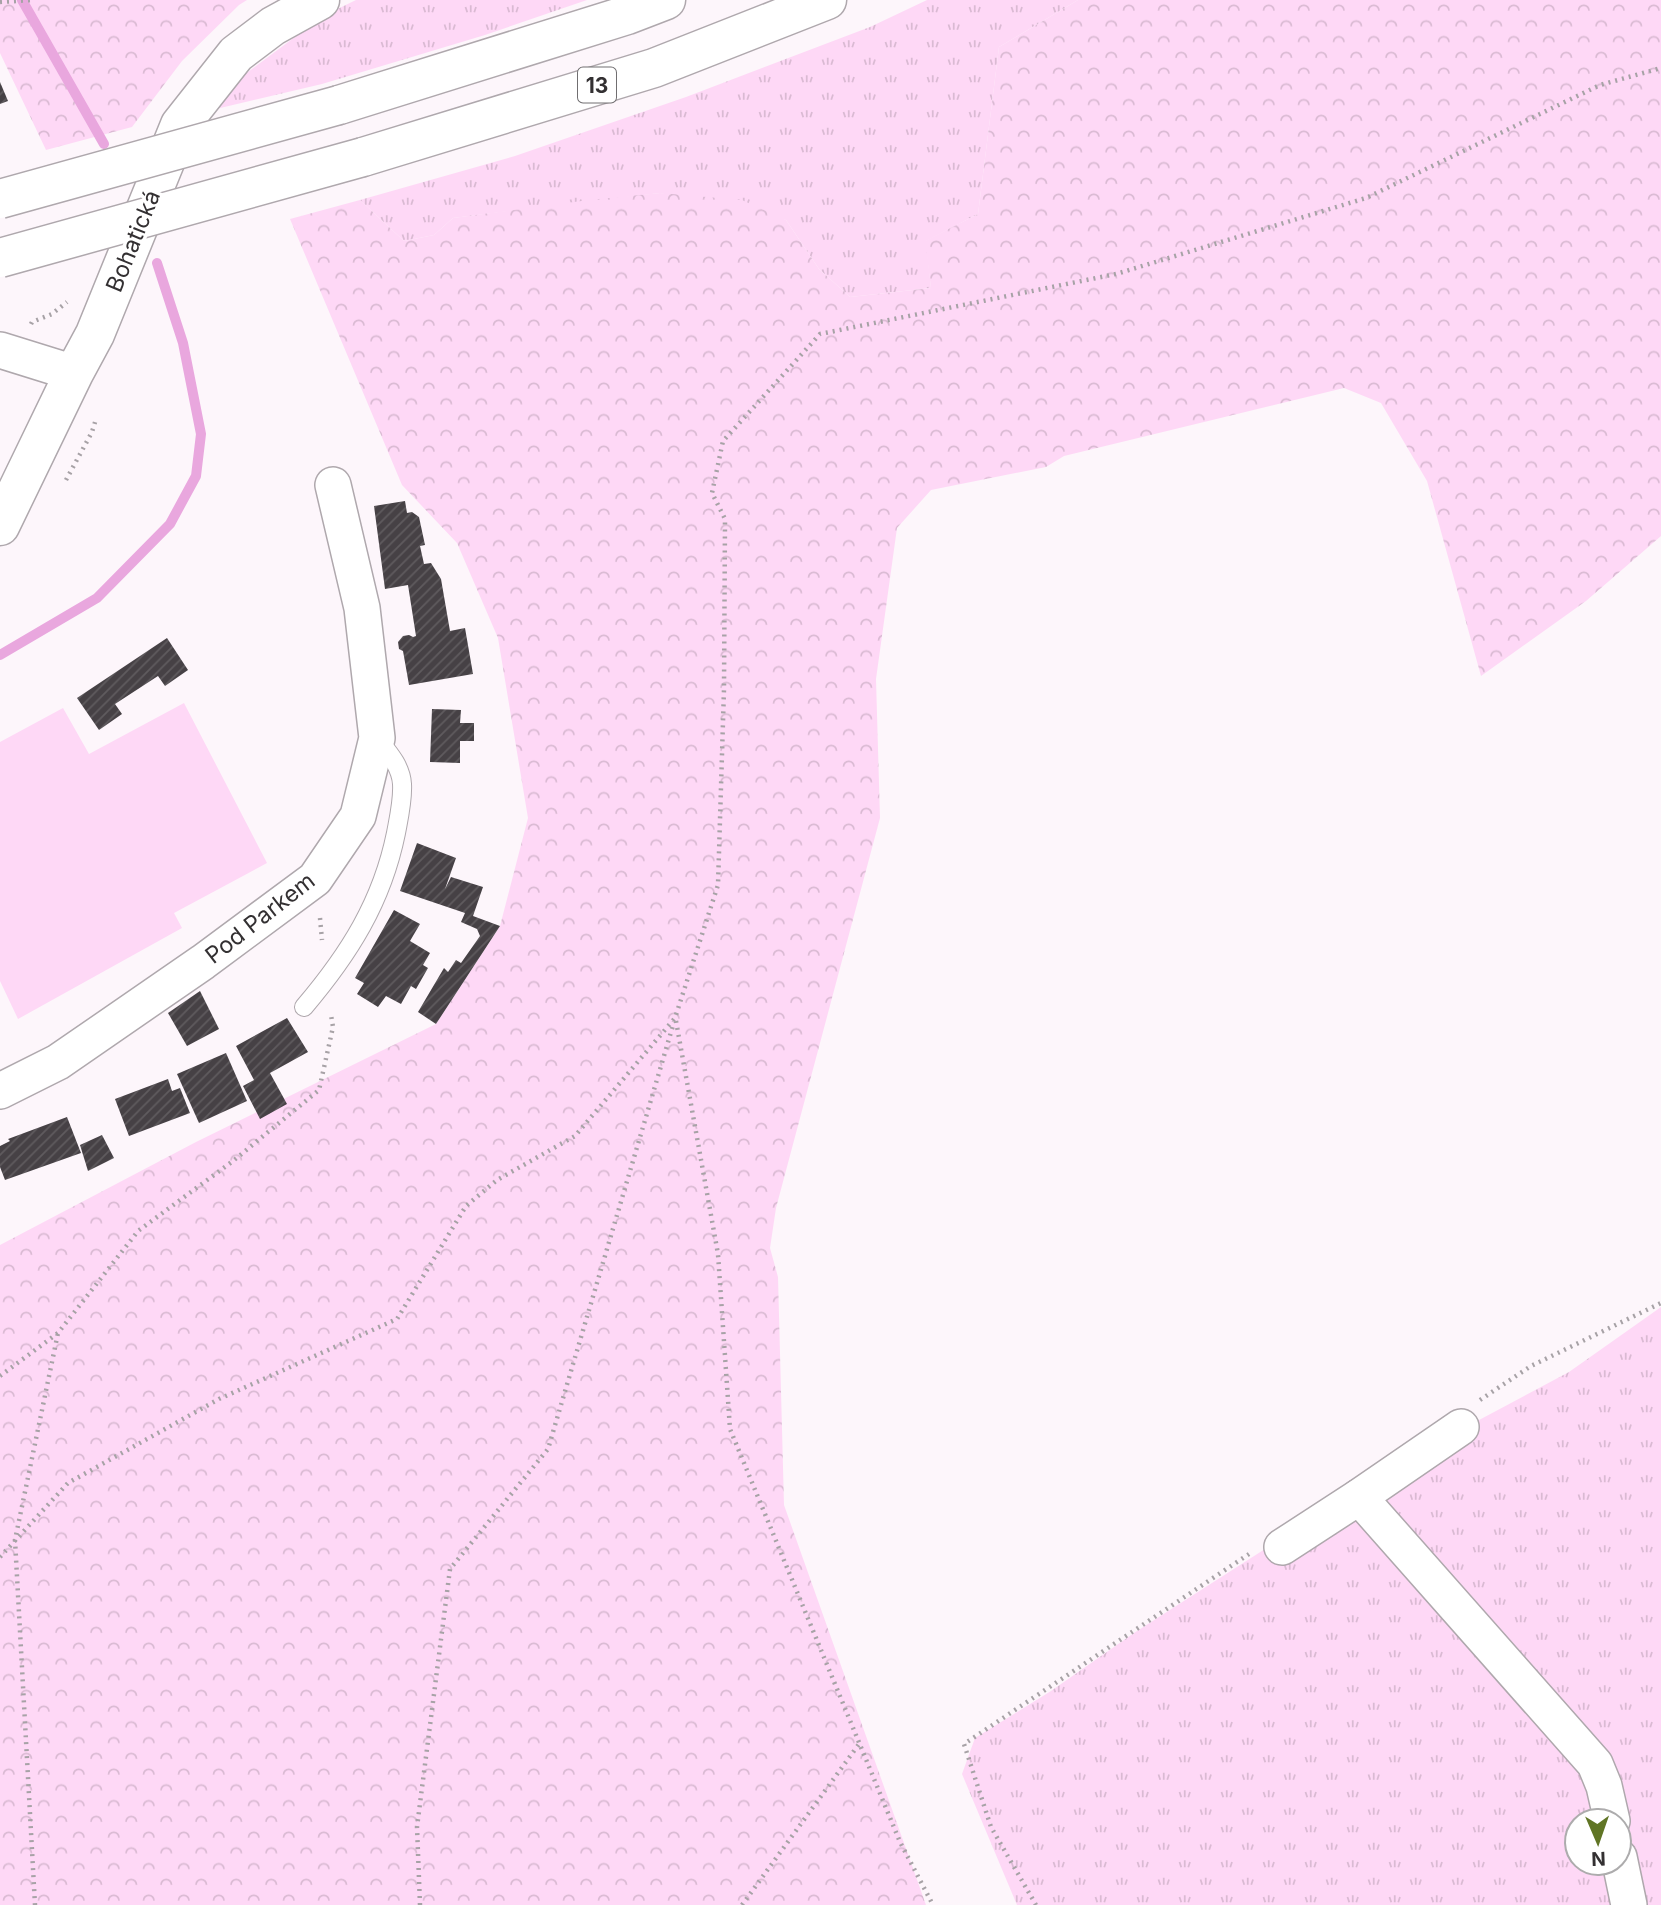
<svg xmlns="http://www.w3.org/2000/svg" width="1661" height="1905" viewBox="0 0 1661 1905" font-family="Inter,sans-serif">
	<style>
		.grass { fill: url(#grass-tufts); fill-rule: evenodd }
		.forest { fill: url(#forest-crowns) }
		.pitch { fill: #fed8f6 }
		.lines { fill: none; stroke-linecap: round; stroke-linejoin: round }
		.stream { stroke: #e9a7de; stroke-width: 10 }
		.building { fill: url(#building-hatch) }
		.service-casing { stroke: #afa8ad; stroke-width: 20 }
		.minor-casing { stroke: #afa8ad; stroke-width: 38 }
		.tertiary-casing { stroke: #afa8ad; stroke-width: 41 }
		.trunk-casing { stroke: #afa8ad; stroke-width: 41 }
		.path { stroke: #a7a2a6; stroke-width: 4.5; stroke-dasharray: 2 5; stroke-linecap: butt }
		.service { stroke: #fff; stroke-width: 18 }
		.minor { stroke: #fff; stroke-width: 35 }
		.tertiary { stroke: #fff; stroke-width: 38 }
		.trunk { stroke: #fff; stroke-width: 38 }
		.trunk-bridge-casing { stroke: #afa8ad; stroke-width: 41; stroke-linecap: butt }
		.trunk-bridge { stroke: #fff; stroke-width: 38 }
		.labels { text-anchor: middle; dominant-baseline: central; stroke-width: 7; stroke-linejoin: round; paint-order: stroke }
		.shield { fill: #fff; stroke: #706e70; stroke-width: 2 }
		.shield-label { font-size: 21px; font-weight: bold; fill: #333032 }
		.street-label { font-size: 23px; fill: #333032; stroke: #fff }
	</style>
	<defs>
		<pattern id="grass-tufts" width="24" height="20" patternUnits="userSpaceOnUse" patternTransform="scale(1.75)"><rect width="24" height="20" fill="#fed8f6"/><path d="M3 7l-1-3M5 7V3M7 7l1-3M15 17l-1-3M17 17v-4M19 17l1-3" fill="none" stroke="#dabad3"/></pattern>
		<pattern id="forest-crowns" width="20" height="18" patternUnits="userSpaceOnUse" patternTransform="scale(1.75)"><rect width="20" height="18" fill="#fed8f6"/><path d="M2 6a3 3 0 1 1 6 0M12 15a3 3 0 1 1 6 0" fill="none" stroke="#dabad3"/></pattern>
		<pattern id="building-hatch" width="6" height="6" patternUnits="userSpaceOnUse" patternTransform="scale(1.75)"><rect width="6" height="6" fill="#464145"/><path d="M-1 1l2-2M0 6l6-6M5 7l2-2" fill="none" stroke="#5f5b5e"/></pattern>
	</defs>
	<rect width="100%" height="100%" fill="#fdf6fb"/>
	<g class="grass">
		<path d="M356 0H587L485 35 322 84 216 109 240 78 323 16Z"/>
		<path d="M927 0H1078L999 47 978 214 926 241 931 288 850 297 819 269 786 220 660 193 453 218 434 235 404 241 360 200 515 156 686 97 870 27Z"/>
		<path d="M1661 1307V1905H1017L962 1774 975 1738 1051 1691 1134 1633 1404 1460 1569 1372ZM1577 1821H1619V1863H1577Z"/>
	</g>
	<g class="forest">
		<path d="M0 0H247L239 5 182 61 132 127 46 150 0 53Z"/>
		<path d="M1078 0H1661V536L1586 601 1481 676 1427 481 1381 403 1344 388 1064 456 1046 467 931 490 897 528 876 679 880 818 776 1208 770 1248 778 1277 784 1505 926 1905H0V1245L196 1142 436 1024 500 926 528 818 498 638 457 543 402 485 290 219 360 200 404 241 434 235 453 218 589 200 660 193 742 200 786 220 819 269 850 297 931 288 925 241 978 214 999 47Z"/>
	</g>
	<path class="pitch" d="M184 703 267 863 174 913 182 928 18 1019 0 981V742L63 708 89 754Z"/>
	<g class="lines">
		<g class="stream">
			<path d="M22 0 104 144"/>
			<path d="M0 655 97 598 170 524 196 476 201 434 183 343 157 263"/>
		</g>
	</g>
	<g class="building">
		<path d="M0 82 8 101 0 104Z"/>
		<path d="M405 501 407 513 412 512 419 517 425 545 420 546 424 564 431 563 441 579 450 631 465 628 473 674 409 685 403 651 399 649 398 642 403 636 409 635 413 637 416 636 408 585 385 589 374 506Z"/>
		<path d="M167 638 188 670 165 686 158 676 115 704 122 714 99 730 77 698Z"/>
		<path d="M432 709 461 710 460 723H474V741H460V763L430 762Z"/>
		<path d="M417 843 456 858 445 889 451 877 483 887 473 916 500 926 436 1024 418 1012 444 968 448 972 456 960 461 963 480 936 477 929 461 922 465 913 400 891Z"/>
		<path d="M394 910 420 924 410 941 430 953 423 965 428 968 416 989 411 986 401 1004 386 996 378 1007 357 994 364 983 355 978Z"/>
		<path d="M200 991 219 1029 187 1046 168 1013Z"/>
		<path d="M287 1018 308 1052 270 1073 287 1104 260 1119 243 1086 254 1080 236 1046Z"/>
		<path d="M226 1053 247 1101 199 1123 177 1074Z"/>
		<path d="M168 1079 172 1091 180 1088 190 1113 129 1136 115 1099Z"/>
		<path d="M67 1117 81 1153 5 1180 0 1167V1146L10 1141 8 1139Z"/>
		<path d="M102 1135 114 1158 88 1171 80 1145Z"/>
	</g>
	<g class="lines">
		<g class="service-casing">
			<path id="service" d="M304 1007C349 954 382 902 396 833 399 817 403 800 402 784 401 766 388 752 377 738"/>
		</g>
		<g class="minor-casing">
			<g id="minor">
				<path d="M0 350 74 373"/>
				<path d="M0 1091 58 1062 203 962 315 879 358 816 377 738 362 608 333 485"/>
				<path d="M1359 1497 1595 1764 1604 1786 1612 1821"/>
				<path d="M1282 1547 1359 1497 1461 1427"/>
				<path d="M1619 1857 1629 1905"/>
			</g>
		</g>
		<g class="tertiary-casing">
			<path id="tertiary" d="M0 526 74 373 95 334 180 125 236 54 273 26 320 0"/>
		</g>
		<g class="trunk-casing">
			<g id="trunk">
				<path d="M339 105 627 15 666 0"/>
				<path d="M363 157 654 68 827 0"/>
			</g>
		</g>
		<g class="path">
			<path d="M0 2 33 0"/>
			<path d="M31 324 32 322 52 314 67 302"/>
			<path d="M66 480 92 432 96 419"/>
			<path d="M320 918 322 940"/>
			<path d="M676 1021 718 1254 730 1429 900 1842 933 1905"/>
			<path d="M0 1376 58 1333 138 1231 233 1161 319 1090 333 1027 331 1015"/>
			<path d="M1480 1400 1531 1366 1661 1303"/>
			<path d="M0 1557 68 1483 219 1399 397 1319 466 1206 497 1180 575 1136 675 1018 718 885 724 689 725 519 712 493 723 441 820 334 1116 274 1366 198 1600 85 1661 68"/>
			<path d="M35 1905 15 1540 58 1333"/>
			<path d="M420 1905 417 1827 450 1569 548 1449 674 1022"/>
			<path d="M742 1905 859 1744"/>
			<path d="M1036 1905 991 1827 964 1744 1249 1554"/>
		</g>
		<use href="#service" class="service"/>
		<use href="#minor" class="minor"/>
		<use href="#tertiary" class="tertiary"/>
		<use href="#trunk" class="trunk"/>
		<g class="trunk-bridge-casing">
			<g id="trunk-bridge">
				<path d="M0 199 339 105"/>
				<path d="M0 258 363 157"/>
			</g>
		</g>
		<use href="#trunk-bridge" class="trunk-bridge"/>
	</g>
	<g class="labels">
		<rect class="shield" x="578" y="67.5" width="38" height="35" rx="5"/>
		<g class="shield-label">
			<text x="597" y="85">13</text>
		</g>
		<g class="street-label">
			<text transform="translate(133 241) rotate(-68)">Bohatická</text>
			<text transform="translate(260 918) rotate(-38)">Pod Parkem</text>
		</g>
	</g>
	<g transform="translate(1598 1842) rotate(178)"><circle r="33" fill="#ffffff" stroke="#adacad" stroke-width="2"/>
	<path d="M0-5L12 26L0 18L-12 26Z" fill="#607525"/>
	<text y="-10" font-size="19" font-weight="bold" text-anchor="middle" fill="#333032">N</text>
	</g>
</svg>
